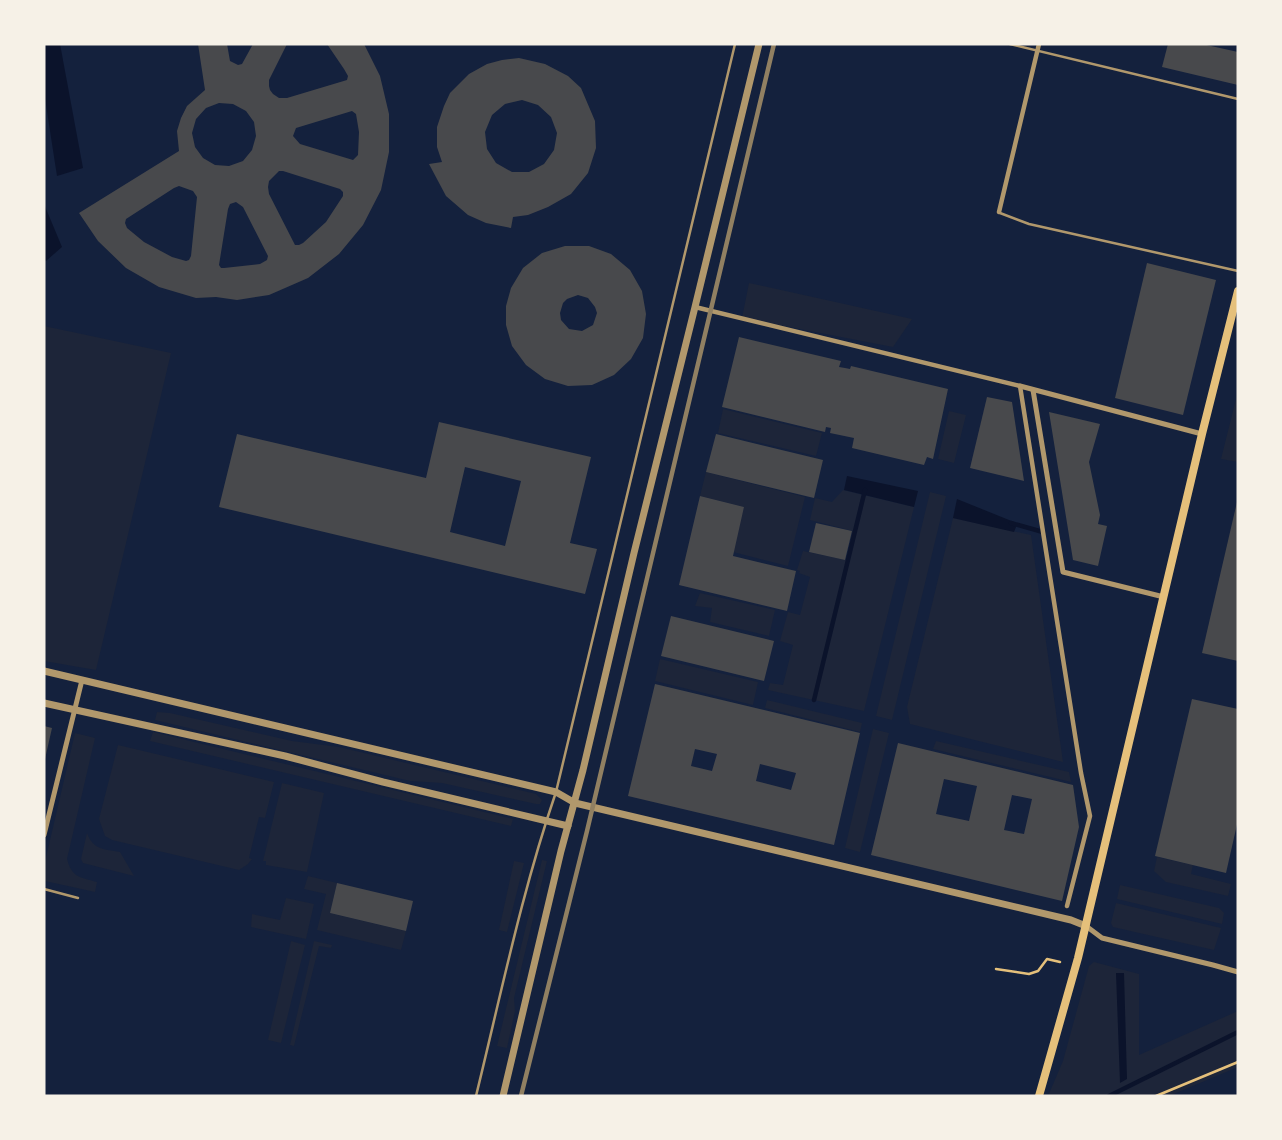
<svg xmlns="http://www.w3.org/2000/svg" width="1282" height="1140" viewBox="0 0 1282 1140" font-family="Merriweather,serif">
	<style>
		.green { fill: #1d2539 }
		.water { fill: #0b132b }
		.lines { fill: none; stroke-linecap: round; stroke-linejoin: round }
		.stream { stroke: #0b132b; stroke-width: 4.5 }
		.building { fill: #48494c; fill-rule: evenodd }
		.path { stroke: #e5c07b; stroke-width: 2.5 }
		.service { stroke: #b1986c; stroke-width: 2.5 }
		.pedestrian { stroke: #b1986c; stroke-width: 4.5 }
		.minor { stroke: #b1986c; stroke-width: 5 }
		.tertiary { stroke: #b1986c; stroke-width: 7 }
		.secondary { stroke: #e5c07b; stroke-width: 8 }
		.rail { stroke: #918062; stroke-width: 4.5 }
	</style>
	<rect width="100%" height="100%" fill="#14213d"/>
	<g class="green">
		<path d="M749 283 912 319 893 347 742 318Z"/>
		<path d="M44 326 171 353 96 670 44 661Z"/>
		<path d="M1238 391V462L1221 459Z"/>
		<path d="M723 409 822 433 816 456 718 433Z"/>
		<path d="M949 411 966 415 954 463 938 459Z"/>
		<path d="M706 472 805 497 788 566 733 552 744 507 700 496Z"/>
		<path d="M843 490 914 507 864 711 768 690 770 683 783 685 793 645 780 641 788 612 800 615 810 577 799 573 800 571 797 570 803 551 846 560 853 531 810 520 815 498 832 502Z"/>
		<path d="M930 492 946 496 892 720 876 716Z"/>
		<path d="M953 518 1031 535 1063 762 910 724 907 707Z"/>
		<path d="M700 593 775 610 769 636 710 622 712 608 695 606Z"/>
		<path d="M660 659 758 682 753 705 655 681Z"/>
		<path d="M767 700 862 723 860 732 765 708Z"/>
		<path d="M157 712 170 713 292 741 339 747 536 794 542 800 540 804H536L442 783 410 781 155 720Z"/>
		<path d="M873 729 889 733 860 852 845 848Z"/>
		<path d="M153 732 513 819 511 826 150 741Z"/>
		<path d="M75 733 95 738 67 859C72 878 80 877 97 882L95 892 45 881 44 878V866Z"/>
		<path d="M936 741 1069 772 1071 782 933 749Z"/>
		<path d="M118 745 274 782 265 818 259 817 249 858 252 859 248 864 239 870 112 840 105 836 99 819Z"/>
		<path d="M282 783 324 793 307 872 266 865V861H263Z"/>
		<path d="M87 833C93 850 104 849 120 852L134 876 83 863 81 859Z"/>
		<path d="M1157 857 1193 865 1191 874 1231 884 1228 896 1166 882 1154 871Z"/>
		<path d="M542 860 547 861 514 998 515 1011 507 1048 497 1046Z"/>
		<path d="M514 861 524 863 507 932 499 930Z"/>
		<path d="M308 876 337 883 330 913 406 931 401 950 317 930 326 894 304 889Z"/>
		<path d="M1120 885 1219 908 1224 913 1222 924 1117 899Z"/>
		<path d="M286 898 314 904 306 939 251 927 252 914 280 920Z"/>
		<path d="M1116 903 1221 928 1214 950 1113 927 1111 923Z"/>
		<path d="M291 941 305 945 281 1043 268 1040Z"/>
		<path d="M314 941 332 945 331 948 319 946 294 1046 290 1045Z"/>
		<path d="M1094 962 1139 974V1055L1238 1011V1067L1169 1096H1048L1063 1061 1089 966Z"/>
	</g>
	<g class="water">
		<path d="M44 44H60L83 168 57 176 44 92Z"/>
		<path d="M44 204 62 247 46 261 44 259Z"/>
		<path d="M847 476 918 491 914 507 844 490Z"/>
		<path d="M957 499 1014 522 1016 527 1014 532 953 518Z"/>
		<path d="M1116 973H1124L1127 1079 1120 1083Z"/>
	</g>
	<g class="lines">
		<g class="stream">
			<path d="M1011 523 1043 532"/>
			<path d="M814 700 865 490"/>
			<path d="M1109 1096 1238 1032"/>
		</g>
	</g>
	<g class="building">
		<path d="M198 44H227L230 61 238 65 242 64 253 44H287L269 80V86L270 90 273 94 279 98H287L347 80 348 76 344 69 327 44H364L380 76 389 114V152L381 190 363 225 339 254 308 278 269 295 237 300 216 297 196 298 159 287 126 268 98 241 79 213 179 151 177 131 181 118 187 106 205 90ZM219 103 233 104 246 111 254 122 256 136 252 150 243 161 229 166 215 165 203 158 195 147 192 133 196 119 206 108ZM352 111 356 114 359 132 358 155 353 160 300 144 293 136 296 128ZM279 171H283L340 189 343 192V196L326 222 303 243 299 245H295L269 194 268 187 269 181ZM179 186 193 191 197 197 191 256 189 260 186 261 172 257 144 242 127 228 125 223 126 219 174 188ZM236 202 243 207 268 256 267 260 260 264 224 268H221L219 265 228 209 230 204Z"/>
		<path d="M1168 44H1202L1238 52V85L1162 67Z"/>
		<path d="M519 58 545 64 568 76 581 88 595 121 596 148 588 173 571 194 548 207 528 215 513 217 511 228 486 223 468 215 446 196 429 164 442 162 437 147V127L444 106 450 93 469 74 487 64 502 60ZM522 100 538 105 551 117 557 133 554 150 544 164 529 172H512L496 163 487 149 485 132 492 115 505 104Z"/>
		<path d="M565 246H589L611 254 630 270 642 291 646 314 643 338 631 359 614 375 592 385 568 386 545 379 526 365 512 346 506 325V306L511 288 523 268 542 253ZM578 295 588 298 595 307 597 313 593 325 582 331 569 329 561 320 560 313 563 303 567 299Z"/>
		<path d="M1147 263 1216 280 1183 415 1115 398Z"/>
		<path d="M739 337 841 361 839 367 845 368 850 369 851 366 948 389 933 459 927 457 924 465 852 448 854 438 830 433 831 428 826 427 825 432 722 407Z"/>
		<path d="M987 397 1012 402 1024 481 970 468Z"/>
		<path d="M1049 412 1100 424 1089 462 1100 515 1098 524 1107 526 1098 566 1073 560Z"/>
		<path d="M439 422 591 457 570 543 597 549 585 594 219 507 237 434 426 478ZM465 467 521 481 505 546 450 532Z"/>
		<path d="M716 434 823 460 814 498 706 472Z"/>
		<path d="M700 496 744 507 733 556 796 571 787 611 679 585Z"/>
		<path d="M1237 502H1238V661L1202 653Z"/>
		<path d="M816 523 852 531 845 560 809 552Z"/>
		<path d="M671 616 774 641 764 681 661 656Z"/>
		<path d="M655 684 860 733 834 845 628 796ZM695 749 717 754 712 771 691 766ZM760 764 796 773 791 790 756 781Z"/>
		<path d="M1192 699 1238 709V820L1226 873 1155 856Z"/>
		<path d="M44 726 52 728 45 759H44Z"/>
		<path d="M898 743 1073 785 1079 827 1062 901 871 855ZM944 779 977 786 969 821 936 814ZM1012 795 1032 799 1024 834 1004 830Z"/>
		<path d="M337 883 413 901 406 931 330 913Z"/>
	</g>
	<g class="lines">
		<g class="path">
			<path d="M996 969 1029 974 1038 971 1047 959 1060 962"/>
			<path d="M1156 1096 1238 1062"/>
		</g>
		<g class="service">
			<path d="M1010 44 1238 99"/>
			<path d="M1000 213 1029 224 1238 271"/>
			<path d="M44 889 78 898"/>
			<path d="M476 1096C501 994 522 891 556 792L735 44"/>
		</g>
		<g class="pedestrian">
			<path d="M999 212 1039 44"/>
			<path d="M695 307 1020 386 1081 773 1090 816 1067 906"/>
		</g>
		<g class="minor">
			<path d="M1020 386 1202 434"/>
			<path d="M1033 390 1063 572 1164 597"/>
			<path d="M44 835 82 680"/>
			<path d="M1086 926 1102 938 1213 965 1238 972"/>
		</g>
		<g class="tertiary">
			<path d="M44 671 556 792 575 803 1071 920 1086 926"/>
			<path d="M44 703 285 756 383 782 568 826"/>
			<path d="M503 1096 561 851 583 770 634 553 695 307 759 44"/>
		</g>
		<path class="secondary" d="M1039 1096 1078 958 1202 434 1238 291"/>
		<path class="rail" d="M521 1096 587 831 774 44"/>
	</g>
	<rect width="1282" height="1140" fill="none" stroke="#f6f1e7" stroke-width="91"/>
</svg>
